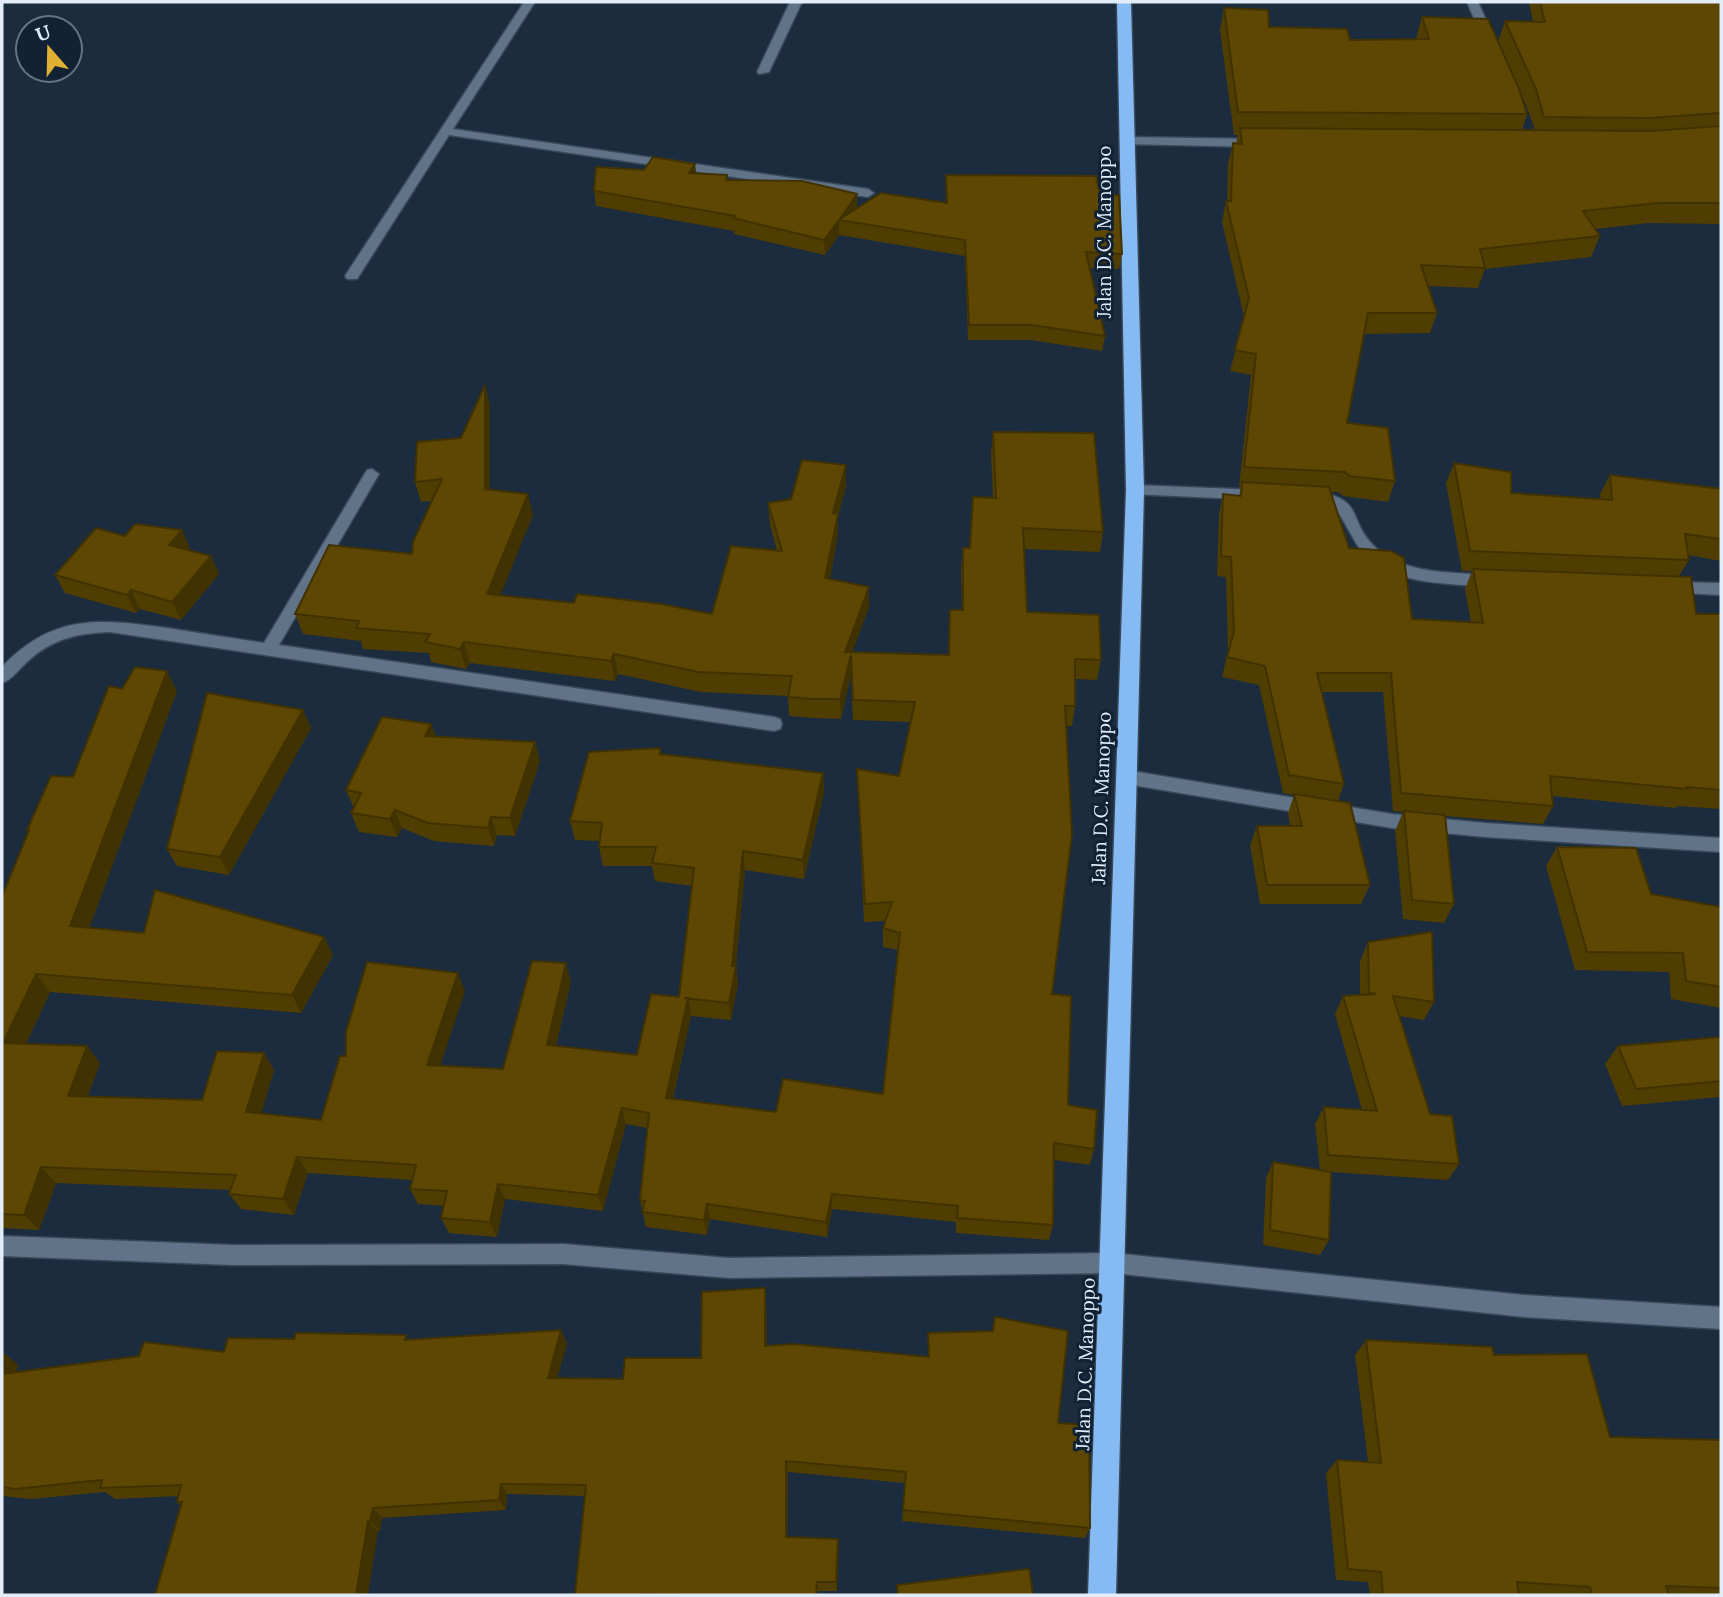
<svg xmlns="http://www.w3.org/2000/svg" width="1723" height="1597" viewBox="0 0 1723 1597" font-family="Lora,serif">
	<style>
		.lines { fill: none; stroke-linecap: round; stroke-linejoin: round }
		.street-casing { stroke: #394858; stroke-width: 3 }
		.highway-casing { stroke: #394858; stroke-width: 3 }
		.street { fill: #607389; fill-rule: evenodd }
		.highway { fill: #86baf3; fill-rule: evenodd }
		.wall { fill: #503d02; fill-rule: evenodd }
		.shaded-wall { fill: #413201 }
		.building { fill: #5d4702; stroke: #413201; stroke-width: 2 }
		.labels { text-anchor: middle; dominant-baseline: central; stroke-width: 6; stroke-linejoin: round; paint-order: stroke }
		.street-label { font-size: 19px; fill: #e2edf9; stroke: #112234 }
	</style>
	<rect width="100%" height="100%" fill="#1b2c3f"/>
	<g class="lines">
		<g class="street-casing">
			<g id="street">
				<path d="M524 2H535L453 129 868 189 874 193 868 197 449 135 357 279H347L345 276Z"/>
				<path d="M790 2H802L769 72 759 74 757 72Z"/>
				<path d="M1467 2H1478L1495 40 1493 42 1483 40Z"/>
				<path d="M1128 137 1259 139 1265 143 1259 147 1124 144V138Z"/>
				<path d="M372 469 379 474 279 645 774 717 780 719 782 724 780 729 774 731 110 632C78 633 51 639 27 662 19 669 12 680 2 683V667C53 613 100 619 167 628 199 633 232 638 264 643L367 470Z"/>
				<path d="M1135 485 1263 490 1271 495 1263 500 1130 494 1127 490Z"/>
				<path d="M1312 492C1367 497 1345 519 1376 548 1406 575 1452 572 1490 575L1498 581 1490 587C1448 583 1399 586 1366 556 1353 545 1342 509 1328 504 1322 501 1313 503 1307 501L1304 497 1307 493Z"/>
				<path d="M1669 582 1721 583V595L1663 592 1661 588 1663 584Z"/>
				<path d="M1126 770 1392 814 1485 823 1721 838V852L1485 837 1392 828 1126 784 1120 782 1117 777 1120 772Z"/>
				<path d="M2 1236 232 1245 563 1244 729 1258 1113 1253 1524 1295 1721 1307V1329L1524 1317 1113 1273 729 1278 563 1264 232 1265 2 1256Z"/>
			</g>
		</g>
		<g class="highway-casing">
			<path id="highway" d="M1117 2H1131L1144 490 1116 1595H1088L1126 490Z"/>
		</g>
		<use href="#street" class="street"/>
		<use href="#highway" class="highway"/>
	</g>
	<g class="wall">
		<path d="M1529 2H1721V224L1649 223 1595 229 1600 236 1591 257 1485 269 1478 288 1428 286 1437 313 1430 333 1364 334 1347 423 1395 481 1388 502 1343 496 1338 492H1331L1349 548 1412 619 1471 623 1465 589 1472 571H1462L1446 483 1454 463 1511 493 1601 500 1600 494 1610 475 1721 489V561L1688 555 1689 560 1679 576 1696 614H1721V809L1677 806 1676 808 1552 796 1553 806 1543 824 1445 816 1454 904 1444 923 1403 919 1395 831 1403 812 1393 811 1383 692H1322L1344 784 1338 801 1370 885 1361 904H1260L1250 845 1257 826H1290L1288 813 1294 795 1283 793 1259 685 1222 677 1228 651 1226 577 1217 576 1219 514 1223 494 1239 496 1241 488 1239 487 1251 375 1230 371 1244 317 1222 222 1226 201H1227L1228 164 1233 143H1236L1238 135H1234L1220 30 1224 8 1269 27 1350 40 1416 39 1422 17 1498 42 1505 21 1533 22ZM1520 90 1528 110 1535 130H1522L1527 114Z"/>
		<path d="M695 164 696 173 727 180 857 194V207L946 203V175L1100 195 1122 254 1119 269 1089 268 1105 336 1102 351 1030 340H968L965 256 839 235 825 255 734 234V231L596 206 594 191 644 170Z"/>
		<path d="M485 385 490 406V490L533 515 500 595 574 603 712 614 777 551 770 524 768 503 791 499 846 486 838 517V534L830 579 869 587V607L852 652 948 655 950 610H962L961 568 963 548H970L993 498 991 453 993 432 1103 532 1100 552 1024 549 1027 612 1101 660 1097 680 1075 679V706L1072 726H1066L1052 994 1068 1105 1094 1149 1090 1165 1054 1160 1053 1225 1049 1240 956 1233V1222L832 1209 827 1237 710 1219 707 1235 646 1227 640 1200 647 1128 626 1124 603 1211 505 1199 497 1237 449 1233 441 1218 444 1206 418 1204 410 1189 412 1180 308 1173 294 1215 241 1209 229 1194 230 1190 56 1183 39 1230 2 1228V897L28 832 27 830 73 777 122 689 177 691 89 928 144 933 324 937 333 955 301 1013 50 992 26 1044 100 1063 88 1096 202 1100 264 1053 274 1070 261 1114 321 1120 346 1056 465 991 440 1065 503 1069 571 981 556 1046 637 1055 679 997 692 886 655 881 652 866H603L599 847 600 841 575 840 570 821 661 754 823 773 824 792 804 879 745 870 736 966 738 984 731 1020 691 1016 673 1099 776 1112 883 1094 898 950 883 947V928L886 921 864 922 857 769 899 776 911 722 853 720 851 675 841 719 814 718 789 716 788 696 701 692 618 674 615 681 470 663 466 669 431 662 429 653 363 649 361 641 303 634 295 614 412 554 431 501 421 502 415 482 461 438Z"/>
		<path d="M182 530 190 548 189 550 211 556 219 574 181 620 140 609 136 613 65 593 55 575 125 536Z"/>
		<path d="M303 710 311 728 229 875 177 866 167 849Z"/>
		<path d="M431 724 436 737 535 742 540 761 515 836 497 835 494 846 434 841 402 828 397 837 359 832 351 813 354 808 346 790Z"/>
		<path d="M1557 847 1651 894 1721 907V1008L1671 999 1669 972 1575 970 1546 866Z"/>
		<path d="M1368 942 1434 1002 1424 1020 1399 1016 1430 1114 1459 1164 1448 1180 1331 1172 1329 1240 1320 1255 1263 1245 1266 1178 1273 1162 1320 1170 1315 1124 1324 1107 1362 1110 1335 1014 1343 996 1360 995V961Z"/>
		<path d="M1721 1037V1097L1622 1106 1605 1064 1618 1046Z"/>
		<path d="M765 1288 766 1301 767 1346 928 1357V1333L1058 1423 1090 1528 1085 1538 902 1521 905 1483 788 1472 787 1537 838 1539 837 1591H818L817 1595H575L585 1496 507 1494 506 1510 382 1518 380 1531 181 1505 177 1502 179 1496 115 1499 105 1492 31 1499 2 1496V1352L18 1365 16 1372 224 1352 294 1339 567 1343 557 1378 623 1379 701 1358Z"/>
		<path d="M1366 1340 1494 1355 1610 1437 1721 1440V1595H1541L1518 1594 1519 1595H1370L1368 1582 1336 1580 1326 1473 1337 1460 1368 1462 1355 1355Z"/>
	</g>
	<g class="shaded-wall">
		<path d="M695 164 696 180 689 173Z"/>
		<path d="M857 194V210L840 219Z"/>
		<path d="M839 220V235L825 255 824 240Z"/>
		<path d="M485 385 490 406V510L485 489Z"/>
		<path d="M846 465V486L838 517V534L826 598 825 578 833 513Z"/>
		<path d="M528 494 533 515 493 614 487 594Z"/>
		<path d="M182 530 190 548 178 564 169 545Z"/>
		<path d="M211 556 219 574 181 620 172 602Z"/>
		<path d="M869 587V607L851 656V675L841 719 840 699 845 652Z"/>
		<path d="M131 590 140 609 136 613 127 595Z"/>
		<path d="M464 642 470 663 466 669 460 649Z"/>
		<path d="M614 654 618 674 615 681 611 661Z"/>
		<path d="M167 671 177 691 83 945 70 926Z"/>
		<path d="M303 710 311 728 229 875 220 857Z"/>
		<path d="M431 724 437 742 425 736Z"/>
		<path d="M535 742 540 761 515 836 510 818Z"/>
		<path d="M823 773 824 792 804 879 803 860Z"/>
		<path d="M395 810 402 828 397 837 390 819Z"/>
		<path d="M491 817 497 835 494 846 488 828Z"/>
		<path d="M743 851 745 870 735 973 736 966 738 984 731 1020 729 1003Z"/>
		<path d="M324 937 333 955 301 1013 292 995Z"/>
		<path d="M566 963 571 981 552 1062 547 1045Z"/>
		<path d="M458 973 465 991 435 1082 427 1065Z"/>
		<path d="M36 974 50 992 18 1060 3 1043Z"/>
		<path d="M688 998 691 1016 669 1115 666 1098Z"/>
		<path d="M87 1046 100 1063 82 1112 68 1096Z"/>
		<path d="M264 1053 274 1070 257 1128 246 1112Z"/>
		<path d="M622 1108 626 1124 603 1211 598 1195Z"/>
		<path d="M297 1157 308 1173 294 1215 283 1199Z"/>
		<path d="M41 1167 56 1183 39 1230 24 1215Z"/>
		<path d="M498 1184 505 1199 497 1237 490 1222Z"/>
		<path d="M832 1194V1209L827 1237 826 1222Z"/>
		<path d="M707 1204 710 1219 707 1235 704 1220Z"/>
		<path d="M765 1288 766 1301 767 1359 765 1346Z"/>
		<path d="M561 1330 567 1343 554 1390 548 1378Z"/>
		<path d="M3 1352 18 1365 12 1387 2 1379Z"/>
		<path d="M786 1461 788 1472 787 1547 786 1537Z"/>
		<path d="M501 1484 507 1494 506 1510 499 1500Z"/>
		<path d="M373 1508 382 1518 380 1531 370 1521Z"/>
		<path d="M368 1521 378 1531 368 1595H356Z"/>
		<path d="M838 1539 839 1549 837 1591 836 1582Z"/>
	</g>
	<g class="building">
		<path d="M1540 2H1721V113L1650 118 1544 117 1536 89 1505 21 1545 22Z"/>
		<path d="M1224 8 1268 10 1269 27 1347 29 1350 40 1429 39 1422 17 1488 19 1519 89 1527 114 1238 112Z"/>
		<path d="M1721 126V203H1658L1583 211 1600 236 1480 249 1485 268 1421 265 1437 313H1368L1347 423 1388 428 1395 481 1349 476 1345 472 1244 467 1256 354 1235 350 1249 298 1226 201H1231L1233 143 1242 144 1240 128 1651 131Z"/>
		<path d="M653 157 695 164 689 173 727 175 726 180 802 181 857 194 840 219 881 193 947 203 946 175 1096 176 1100 195H1119L1122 254 1086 252 1105 336 1032 325H969L965 240 839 220 824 240 733 218 735 216 594 191 596 167 644 170Z"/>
		<path d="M485 385V489L528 494 487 594 574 603 577 594 661 604 712 614 731 546 782 551 768 503 791 499 802 460 846 465 833 513 838 514 825 578 869 587 845 652 949 655 950 610H963V548H970L973 497 996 498 993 432 1094 433 1103 532 1023 528 1027 612 1099 615 1101 660 1075 659V706H1065L1072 834 1052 994 1071 996 1068 1105 1097 1110 1094 1149 1054 1143 1053 1225 957 1218 958 1206 832 1194 826 1222 707 1204 704 1220 642 1212 645 1201 640 1200 649 1113 622 1108 598 1195 498 1184 490 1222 441 1218 447 1191 410 1189 416 1165 297 1157 283 1199 229 1194 236 1175 41 1167 24 1215 2 1214V897L29 830H27L51 776 73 777 109 686 122 689 135 667 167 671 70 926 144 933 155 890 324 937 292 995 36 974 3 1043 87 1046 68 1096 202 1100 217 1051 264 1053 246 1112 321 1120 340 1056H346V1032L367 962 458 973 427 1065 503 1069 532 961 566 963 547 1045 637 1055 651 994 679 997 694 868 652 863 656 847H599L602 823 570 821 589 752 660 748V754L823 773 803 860 743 851 732 966H736L729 1003 684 998H688L666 1098 776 1112 783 1079 883 1094 900 933 883 928 892 902 865 904 857 769 899 776 915 702 853 700 851 655 840 699H814L788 697 792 676 698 672 614 654 611 661 464 642 460 649 425 642 430 634 356 628 359 621 295 614 329 545 412 554 413 542 442 479 415 482 417 442 461 438Z"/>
		<path d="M1454 463 1511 472V493L1612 500 1610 475 1721 489V539L1685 534 1689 560 1470 551Z"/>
		<path d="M1242 482 1329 487 1349 548 1391 551 1404 558 1412 619 1483 623 1473 569 1691 577 1696 614H1721V790L1687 787 1688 789 1550 776 1553 806 1401 793 1391 673H1317L1344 784 1289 775 1265 666 1227 657 1234 632 1231 557 1221 556 1223 494 1241 496Z"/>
		<path d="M135 524 182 530 169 545 211 556 172 602 131 590 127 595 55 575 96 528 125 536Z"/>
		<path d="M207 693 303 710 220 857 167 849Z"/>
		<path d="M382 717 431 724 425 736 535 742 510 818 491 817 488 828 428 823 395 810 390 819 351 813 361 793 346 790Z"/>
		<path d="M1294 794 1350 803 1370 885H1267L1257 826H1302Z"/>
		<path d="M1404 811 1445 815 1454 904 1412 900Z"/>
		<path d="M1557 847 1636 848 1651 894 1721 907V987L1686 981 1683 953 1587 952Z"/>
		<path d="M1432 932 1434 1002 1393 996 1430 1114 1452 1116 1459 1164 1328 1155 1324 1107 1377 1111 1343 996 1376 994 1369 993 1368 942Z"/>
		<path d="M1721 1037V1081L1636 1089 1618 1046Z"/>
		<path d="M1273 1162 1331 1172 1329 1240 1270 1230Z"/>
		<path d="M765 1288V1346L793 1344 929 1357 928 1333 993 1331 995 1317 1068 1331 1058 1423 1089 1425 1090 1528 903 1510 906 1472 786 1461V1537L838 1539 836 1582H817L816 1595H689L640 1594V1595H575L586 1485 501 1484 499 1500 373 1508 370 1521H368L356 1595H155L182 1502H177L181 1485 100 1488 102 1480 15 1489 2 1487V1374L139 1356 144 1342 224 1352 228 1338 294 1339 296 1333 406 1335 405 1340 561 1330 548 1378 623 1379 625 1358H701L702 1292Z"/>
		<path d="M1366 1340 1492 1347 1494 1355 1587 1354 1610 1437 1721 1440V1588L1666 1586 1669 1595H1592L1590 1587 1517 1582 1519 1595H1383L1381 1572 1348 1569 1337 1460 1381 1463Z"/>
		<path d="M1029 1569 1033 1595H898L897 1585Z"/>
	</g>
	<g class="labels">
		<g class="street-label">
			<text transform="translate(1104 232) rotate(-90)">Jalan D.C. Manoppo</text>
			<text transform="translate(1101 798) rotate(-88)">Jalan D.C. Manoppo</text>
			<text transform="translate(1085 1364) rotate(-88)">Jalan D.C. Manoppo</text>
		</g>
	</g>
	<rect width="1723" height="1597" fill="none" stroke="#e2edf9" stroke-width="7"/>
	<g transform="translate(49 49) rotate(340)"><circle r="33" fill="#112234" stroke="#657383" stroke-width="2"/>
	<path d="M0-5L12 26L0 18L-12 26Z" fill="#deb133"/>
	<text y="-10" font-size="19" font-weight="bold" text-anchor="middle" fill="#e2edf9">U</text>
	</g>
</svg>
